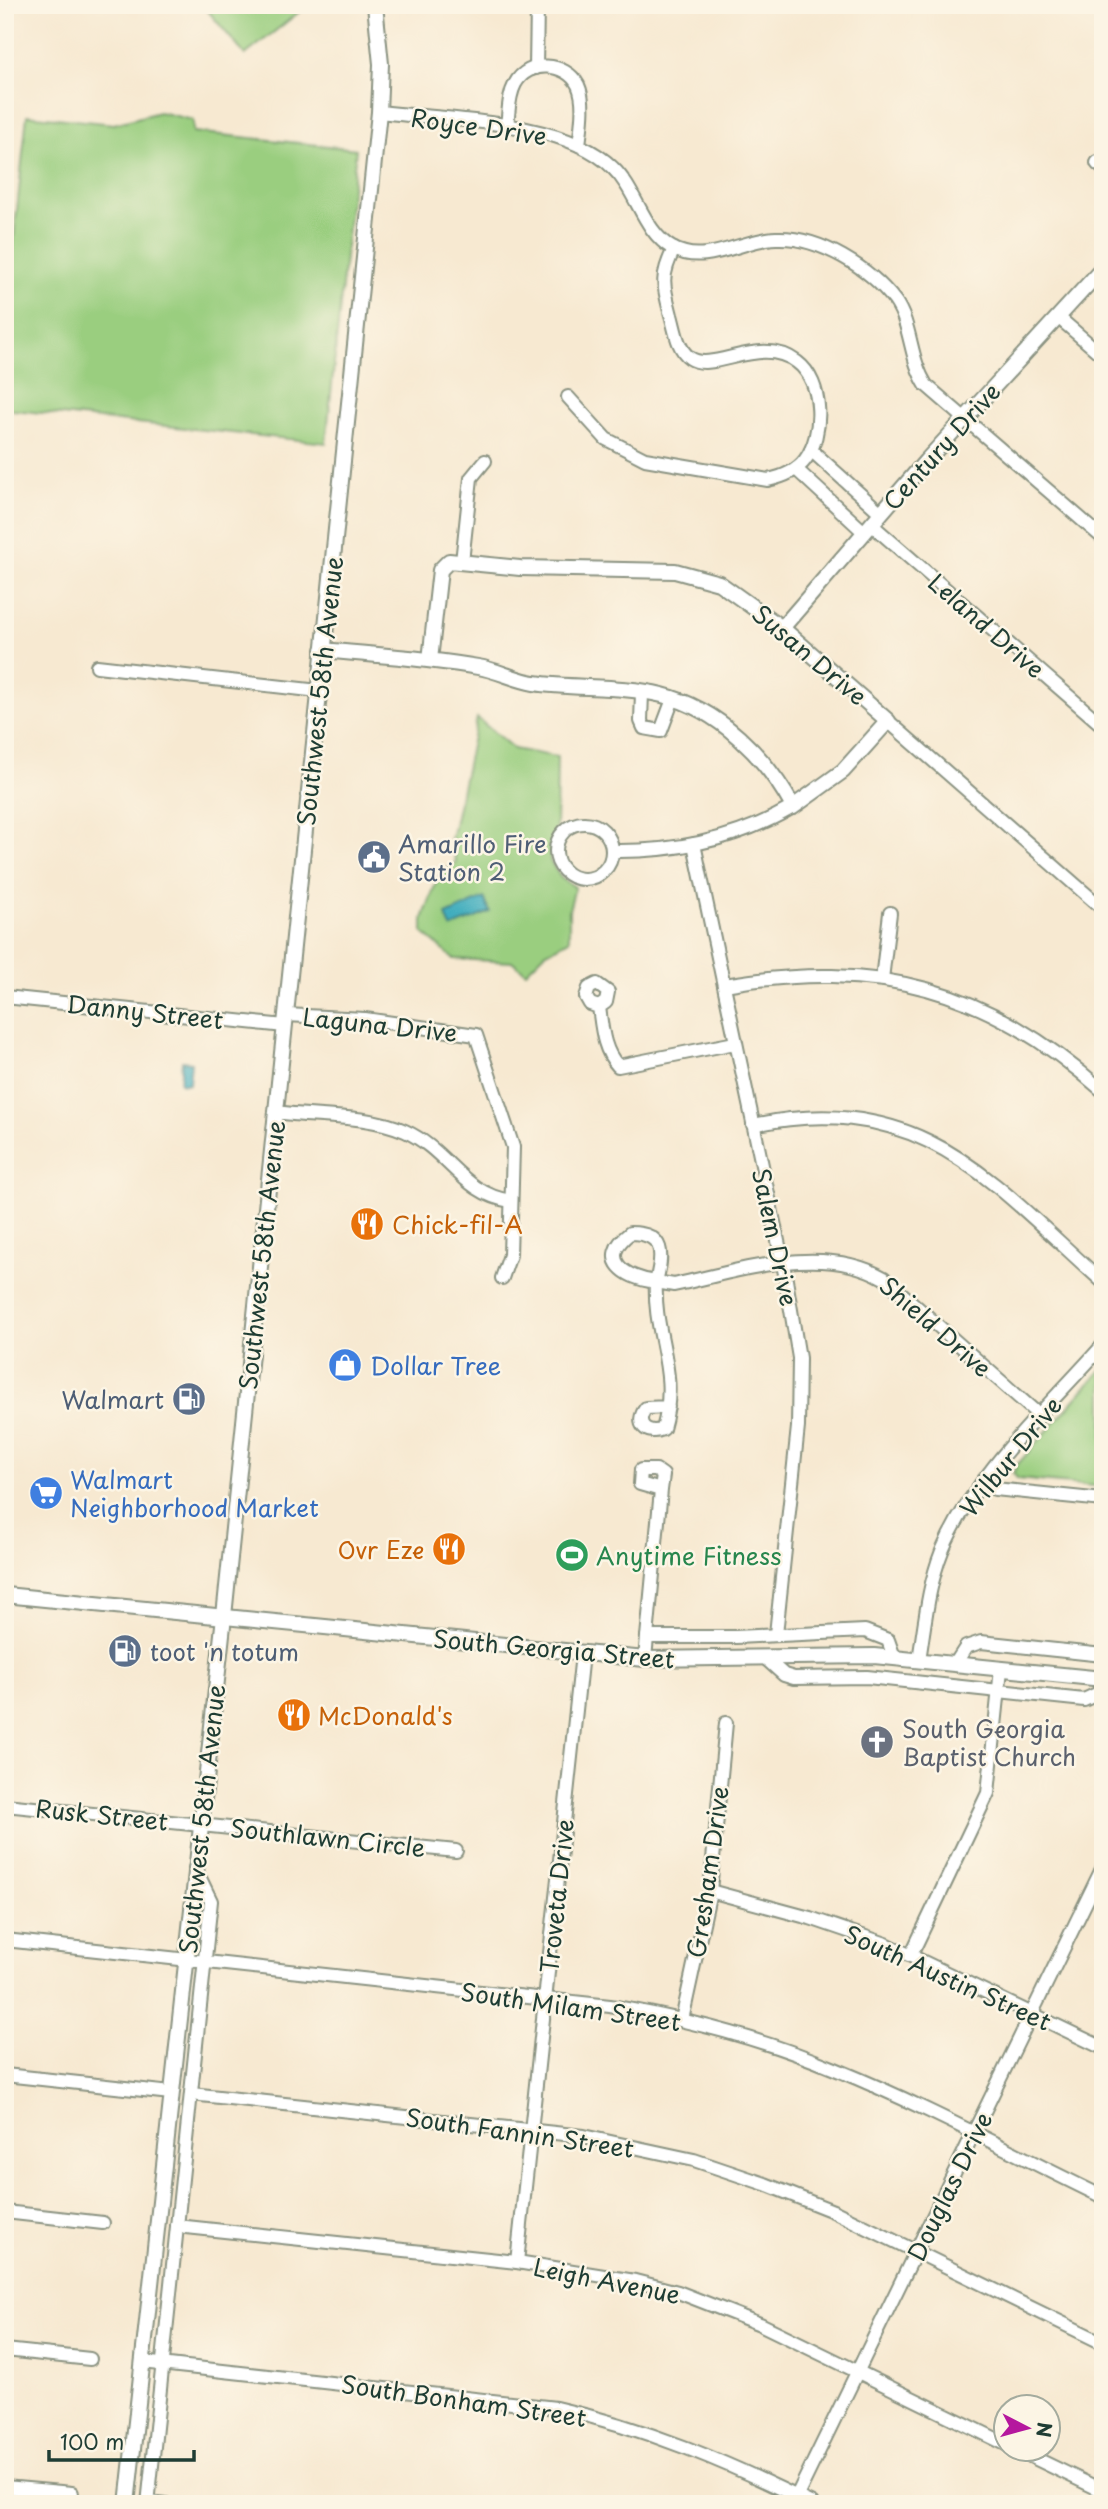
<svg xmlns="http://www.w3.org/2000/svg" width="1108" height="2509" viewBox="0 0 1108 2509" font-family="'Playpen Sans',sans-serif">
	<style>
		.green { fill: #9ace7f; stroke: #5c865a; stroke-width: 2 }
		.water { fill: #40adbe; stroke: #307579; stroke-width: 2 }
		.lines { fill: none; stroke-linecap: round; stroke-linejoin: round }
		.minor-casing { stroke: #8b9382; stroke-width: 16 }
		.major-casing { stroke: #8b9382; stroke-width: 18 }
		.minor { stroke: #fff; stroke-width: 12 }
		.major { stroke: #fff; stroke-width: 14 }
		.labels { text-anchor: middle; dominant-baseline: central; stroke-width: 5; stroke-linejoin: round; paint-order: stroke }
		.street-label { font-size: 24px; fill: #1f3d34; stroke: #fcf5e5 }
		.service-label { font-size: 24px; fill: #4e5e75; stroke: #fcf5e5; text-anchor: start }
		.food-label { font-size: 24px; fill: #c56008; stroke: #fcf5e5; text-anchor: start }
		.shop-label { font-size: 24px; fill: #366cbe; stroke: #fcf5e5; text-anchor: start }
		.leisure-label { font-size: 24px; fill: #27864d; stroke: #fcf5e5; text-anchor: start }
		.worship-label { font-size: 24px; fill: #5b616d; stroke: #fcf5e5; text-anchor: start }
	</style>
	<rect width="100%" height="100%" fill="#fcf5e5"/>
	<filter id="ink" filterUnits="userSpaceOnUse"><feTurbulence type="fractalNoise" baseFrequency=".0143" numOctaves="2"/><feDisplacementMap in="SourceGraphic" scale="14" xChannelSelector="R" yChannelSelector="G"/><feConvolveMatrix kernelMatrix="1 2 1 2 8 2 1 2 1" color-interpolation-filters="sRGB"/></filter>
	<filter id="wash" filterUnits="userSpaceOnUse"><feTurbulence type="fractalNoise" baseFrequency=".00686" numOctaves="4" result="noise"/><feDisplacementMap in="SourceGraphic" scale="28" xChannelSelector="R" yChannelSelector="G"/><feGaussianBlur stdDeviation="1.57" result="paint"/><feColorMatrix in="noise" values="0 0 0 0 0 0 0 0 0 0 0 0 0 0 0 0 0 1.4 0 .05"/><feComposite in="paint" operator="in"/></filter>
	<g filter="url(#wash)">
		<rect width="100%" height="100%" fill="#f7e9d1"/>
		<g class="green">
			<path d="M203 5H308L245 55Z"/>
			<path d="M159 112 193 120V132L356 149 326 443 5 409V323L27 115 114 124Z"/>
			<path d="M477 718 514 749 557 757 556 829 550 844V861L561 878 575 887 569 910V940L545 953 526 972 513 962 454 959 423 933V919L438 877 456 862 451 839Z"/>
			<path d="M1103 1368V1487L1018 1479 1013 1474 1016 1466Z"/>
		</g>
		<g class="water">
			<path d="M484 898 490 912 451 928 446 915Z"/>
			<path d="M182 1061 191 1062 189 1084 180 1083Z"/>
		</g>
	</g>
	<g filter="url(#ink)">
		<g class="lines">
			<g class="minor-casing">
				<g id="minor">
					<path d="M536 68 537 5"/>
					<path d="M379 112C445 120 565 119 613 168 637 191 643 231 672 248 705 267 743 239 776 238 819 236 870 268 895 301 912 325 909 358 926 385L1103 538"/>
					<path d="M507 126C509 112 508 97 515 84 528 59 566 62 578 85 586 102 581 127 579 145"/>
					<path d="M1058 317 1103 356"/>
					<path d="M568 397 606 439 645 459 768 480C782 477 796 472 805 460 824 435 824 382 797 362 761 334 713 374 690 358 677 349 675 328 671 315 663 285 660 277 674 249"/>
					<path d="M811 450 881 513"/>
					<path d="M796 469 864 532"/>
					<path d="M871 524 1103 726"/>
					<path d="M462 562 471 478 485 461"/>
					<path d="M97 666 319 691"/>
					<path d="M642 693 641 721 644 728 661 731 673 699"/>
					<path d="M888 721 1103 909"/>
					<circle cx="584" cy="851" r="28"/>
					<path d="M694 844 785 1274 799 1358 798 1427 776 1634"/>
					<path d="M612 851C676 852 738 839 793 807"/>
					<path d="M882 979 890 913"/>
					<path d="M724 985C879 959 985 987 1103 1091"/>
					<path d="M5 997 285 1026"/>
					<path d="M599 1007 590 1004 586 997 589 988 597 984 608 992 606 1002 599 1007C602 1028 603 1050 618 1066L735 1043"/>
					<path d="M286 1015 365 1019 476 1035 513 1147 510 1255 502 1278"/>
					<path d="M276 1112C317 1118 366 1114 405 1131 449 1151 462 1194 511 1201"/>
					<path d="M753 1125C922 1090 989 1180 1103 1282"/>
					<path d="M630 1233C666 1233 663 1255 656 1282 626 1278 596 1260 630 1233Z"/>
					<path d="M668 1407 646 1408C634 1423 646 1436 663 1429 680 1371 653 1337 656 1282L674 1285C740 1271 822 1242 884 1278L1040 1416"/>
					<path d="M981 1484 995 1489 1103 1500"/>
					<path d="M647 1637H736L865 1631 888 1640 894 1657"/>
					<path d="M764 1657 784 1675 794 1678 867 1677 1084 1700 1103 1691"/>
					<path d="M645 1659 647 1637 661 1490 663 1475 656 1470H641L640 1484 661 1490"/>
					<path d="M919 1660C925 1623 928 1586 942 1551 976 1471 1047 1409 1103 1345"/>
					<path d="M955 1664 966 1647 981 1642 1103 1655"/>
					<path d="M5 1805 456 1851"/>
					<path d="M710 1891 810 1918 886 1944 1103 2048"/>
					<path d="M5 1940 610 2006C687 2019 763 2039 835 2069 926 2106 1014 2154 1103 2197"/>
					<path d="M911 1955 988 1793 1001 1669"/>
					<path d="M682 2020 710 1891 726 1723"/>
					<path d="M5 2075 171 2093"/>
					<path d="M191 2094 583 2136 694 2160 765 2184 833 2211 1103 2343"/>
					<path d="M5 2212 103 2223"/>
					<path d="M177 2226 517 2262 635 2281 678 2292 760 2324 1006 2444"/>
					<path d="M517 2262 582 1654"/>
					<path d="M5 2350 90 2359"/>
					<path d="M142 2362 556 2408C647 2428 729 2463 812 2504"/>
					<path d="M1018 2450 1103 2491"/>
					<path d="M5 2487 72 2493"/>
					<path d="M148 2502 166 2504"/>
					<path d="M148 2504 211 1901 195 1868"/>
					<path d="M793 2504 1103 1867"/>
				</g>
			</g>
			<g class="major-casing">
				<g id="major">
					<path d="M1098 163 1103 167"/>
					<path d="M782 628 926 461 1103 268"/>
					<path d="M323 650C375 655 427 658 478 667 497 670 515 680 534 683 576 689 621 685 662 695 719 709 766 757 793 807L843 771 888 721 782 628 719 583 675 571 520 568 449 561 440 570 430 660"/>
					<path d="M5 1595 645 1659 874 1656 1103 1679"/>
					<path d="M127 2504 224 1616 379 112 381 64 375 5"/>
				</g>
			</g>
			<use href="#minor" class="minor"/>
			<use href="#major" class="major"/>
		</g>
	</g>
	<defs>
		<g id="civic-disc" transform="scale(1.75)"><circle r="9.5" fill="#5c6f8a" stroke="#fcf5e5"/><path d="M-.6-6.5H3V-4.5H.6V-3L4-1V1h2V6H-6V1h2V-1L-.6-3ZM-1.2 2.5V6h2.4V2.5Z" fill="#fff"/></g>
		<g id="restaurant-disc" transform="scale(1.75)"><circle r="9.5" fill="#e8710a" stroke="#fcf5e5"/><path d="M-5-6h1v4h1v-4h1v4h1v-4h1v5L-1.5 .5V6h-2V.5L-5-1ZM5-6V6H3V1.5H1.5Q1.5-4 5-6Z" fill="#fff"/></g>
		<g id="shop-disc" transform="scale(1.75)"><circle r="9.5" fill="#3f7fe0" stroke="#fcf5e5"/><path d="M-5-2.5h2.3a2.7 3.5 0 0 1 5.4 0H5L5.5 6h-11ZM-1.5-2.5h3a1.5 2.3 0 0 0-3 0Z" fill="#fff"/></g>
		<g id="fuel-disc" transform="scale(1.75)"><circle r="9.5" fill="#5c6f8a" stroke="#fcf5e5"/><path d="M-5.5-6h7V0h2V4h1.3V-2.5L3-4.5l.8-.8L6-3V5H2.5V1h-1V6h-7ZM-4.2-4.7v3.2H.2V-4.7Z" fill="#fff"/></g>
		<g id="supermarket-disc" transform="scale(1.75)"><circle r="9.5" fill="#3f7fe0" stroke="#fcf5e5"/><path d="M-6-5.5h2.5l.6 2H6L4.5 2H-2.5L-4.4-4H-6ZM-1.5 3.2a1.3 1.3 0 1 0 .1 0ZM3 3.2a1.3 1.3 0 1 0 .1 0Z" fill="#fff"/></g>
		<g id="stadium-disc" transform="scale(1.75)"><circle r="9.5" fill="#2e9e5b" stroke="#fcf5e5"/><path d="M0-5a6.5 5 0 1 0 0 10a6.5 5 0 1 0 0-10ZM-3.5-1.8h7v3.6h-7Z" fill="#fff"/></g>
		<g id="church-disc" transform="scale(1.75)"><circle r="9.5" fill="#6b7280" stroke="#fcf5e5"/><path d="M-1.2-6h2.4v3.5h3.3v2.4h-3.3V6h-2.4V-.1h-3.3v-2.4h3.3Z" fill="#fff"/></g>
	</defs>
	<g fill-rule="evenodd">
		<use href="#civic-disc" x="374" y="857"/>
		<use href="#restaurant-disc" x="367" y="1224"/>
		<use href="#shop-disc" x="345" y="1365"/>
		<use href="#fuel-disc" x="189" y="1399"/>
		<use href="#supermarket-disc" x="46" y="1493"/>
		<use href="#restaurant-disc" x="449" y="1549"/>
		<use href="#stadium-disc" x="572" y="1555"/>
		<use href="#fuel-disc" x="125" y="1651"/>
		<use href="#restaurant-disc" x="294" y="1715"/>
		<use href="#church-disc" x="877" y="1742"/>
	</g>
	<g class="labels">
		<g class="street-label">
			<text transform="translate(479 126) rotate(8)">Royce Drive</text>
			<text transform="translate(941 446) rotate(-48)">Century Drive</text>
			<text transform="translate(987 625) rotate(41)">Leland Drive</text>
			<text transform="translate(810 654) rotate(40)">Susan Drive</text>
			<text transform="translate(319 691) rotate(-84)">Southwest 58th Avenue</text>
			<text transform="translate(145 1011) rotate(6)">Danny Street</text>
			<text transform="translate(380 1024) rotate(6)">Laguna Drive</text>
			<text transform="translate(776 1237) rotate(78)">Salem Drive</text>
			<text transform="translate(261 1255) rotate(-84)">Southwest 58th Avenue</text>
			<text transform="translate(936 1326) rotate(41)">Shield Drive</text>
			<text transform="translate(1010 1456) rotate(-51)">Wilbur Drive</text>
			<text transform="translate(554 1648) rotate(5)">South Georgia Street</text>
			<text transform="translate(102 1814) rotate(6)">Rusk Street</text>
			<text transform="translate(201 1819) rotate(-84)">Southwest 58th Avenue</text>
			<text transform="translate(328 1837) rotate(6)">Southlawn Circle</text>
			<text transform="translate(707 1872) rotate(-82)">Gresham Drive</text>
			<text transform="translate(556 1896) rotate(-84)">Troveta Drive</text>
			<text transform="translate(948 1977) rotate(24)">South Austin Street</text>
			<text transform="translate(571 2006) rotate(8)">South Milam Street</text>
			<text transform="translate(520 2132) rotate(8)">South Fannin Street</text>
			<text transform="translate(949 2186) rotate(-64)">Douglas Drive</text>
			<text transform="translate(607 2280) rotate(11)">Leigh Avenue</text>
			<text transform="translate(464 2400) rotate(8)">South Bonham Street</text>
		</g>
		<g class="service-label">
			<text x="398" y="843">Amarillo Fire<tspan x="398" dy="28">Station 2</tspan></text>
			<text x="164" y="1399" text-anchor="end">Walmart</text>
			<text x="150" y="1651">toot 'n totum</text>
		</g>
		<g class="food-label">
			<text x="392" y="1224">Chick-fil-A</text>
			<text x="424" y="1549" text-anchor="end">Ovr Eze</text>
			<text x="318" y="1715">McDonald's</text>
		</g>
		<g class="shop-label">
			<text x="370" y="1365">Dollar Tree</text>
			<text x="70" y="1479">Walmart<tspan x="70" dy="28">Neighborhood Market</tspan></text>
		</g>
		<g class="leisure-label">
			<text x="596" y="1555">Anytime Fitness</text>
		</g>
		<g class="worship-label">
			<text x="902" y="1728">South Georgia<tspan x="902" dy="28">Baptist Church</tspan></text>
		</g>
	</g>
	<rect width="1108" height="2509" fill="none" stroke="#fcf5e5" stroke-width="28"/>
	<g transform="translate(1027 2428) rotate(96)"><circle r="33" fill="#fcf5e5" stroke="#a4ab9e" stroke-width="2"/>
	<path d="M0-5L12 26L0 18L-12 26Z" fill="#b5179e"/>
	<text y="-10" font-size="19" font-weight="bold" text-anchor="middle" fill="#1f3d34">N</text>
	</g>
	<path d="M49 2450v10h145v-10" fill="none" stroke="#1f3d34" stroke-width="3.5"/>
	<text x="60" y="2450" font-size="21" fill="#1f3d34" stroke="#fcf5e5" stroke-width="5" paint-order="stroke">100 m</text>
</svg>
